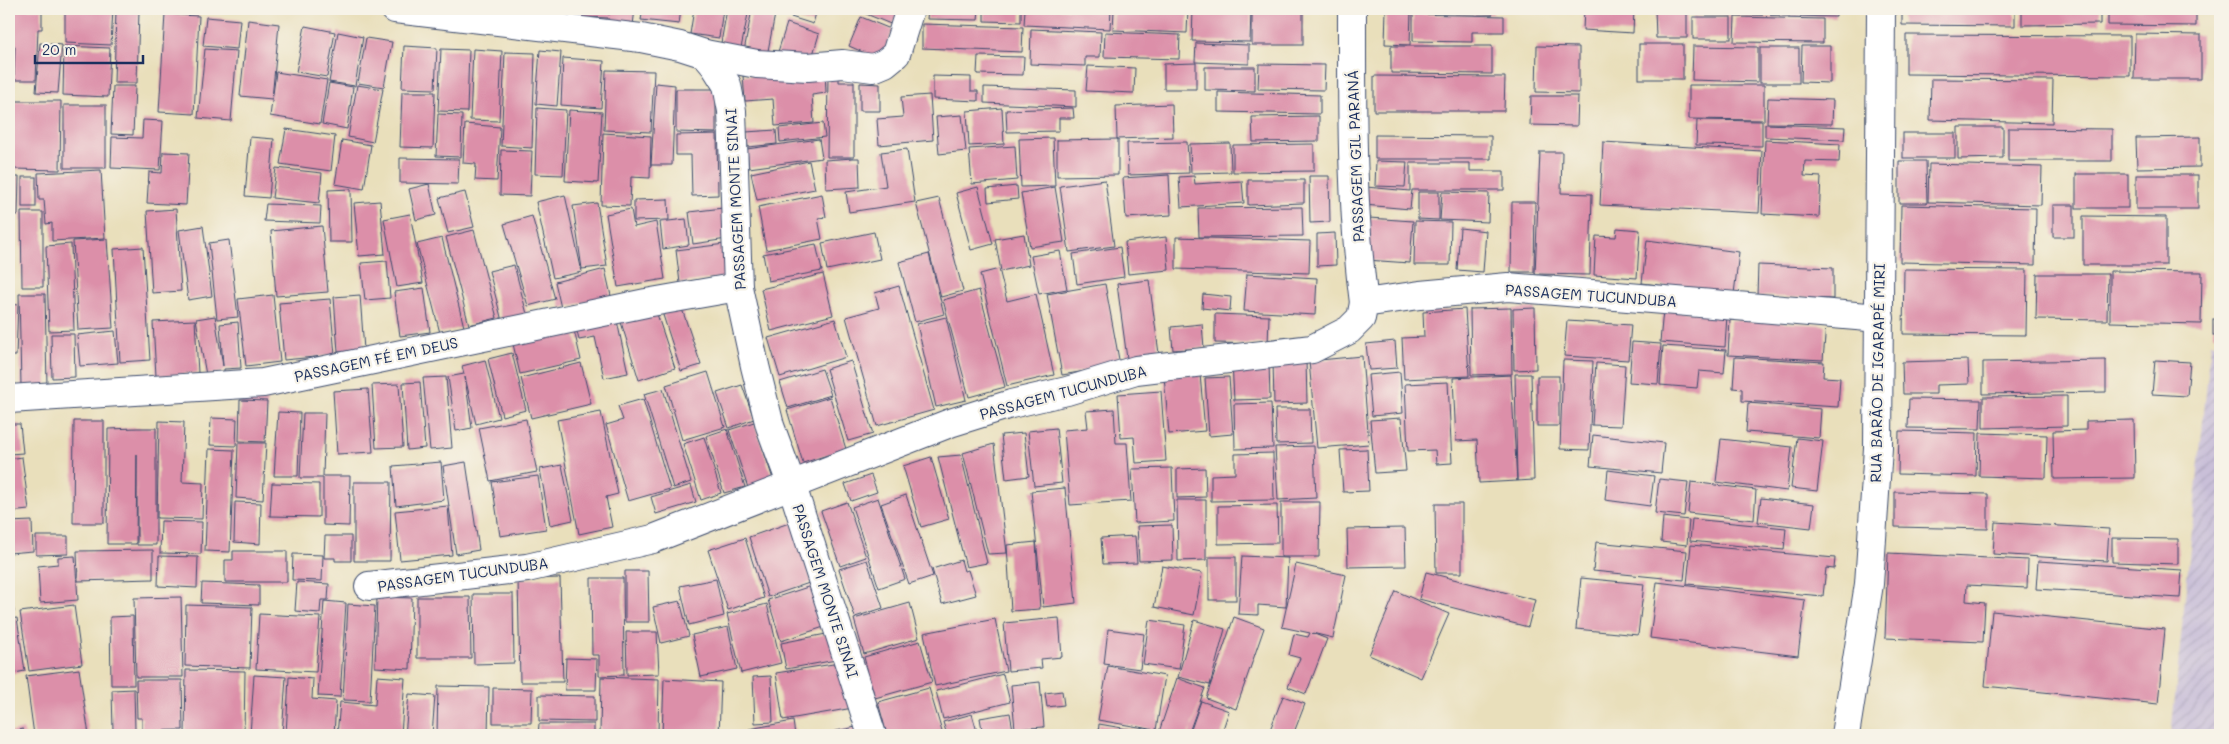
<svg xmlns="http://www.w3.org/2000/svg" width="2229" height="744" viewBox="0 0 2229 744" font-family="Mali,sans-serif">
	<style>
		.industrial { fill: url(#industrial-furrows) }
		.building { fill: #dc8fa9 }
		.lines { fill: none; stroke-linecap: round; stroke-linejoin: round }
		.minor-casing { stroke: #3a496c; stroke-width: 30 }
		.minor { stroke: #fff; stroke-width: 28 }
		.labels { text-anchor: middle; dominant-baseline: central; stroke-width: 4.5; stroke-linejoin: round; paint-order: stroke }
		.street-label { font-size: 15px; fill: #1b2f5e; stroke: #f7f3e8 }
	</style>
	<defs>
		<pattern id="industrial-furrows" width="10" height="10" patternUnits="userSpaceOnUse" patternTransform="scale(1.25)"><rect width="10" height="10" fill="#c9bfd8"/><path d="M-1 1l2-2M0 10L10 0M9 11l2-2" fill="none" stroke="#aca4bc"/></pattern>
	</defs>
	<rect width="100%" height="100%" fill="#f7f3e8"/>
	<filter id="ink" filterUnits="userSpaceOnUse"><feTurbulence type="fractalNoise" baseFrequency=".02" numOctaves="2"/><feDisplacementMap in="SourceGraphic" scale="10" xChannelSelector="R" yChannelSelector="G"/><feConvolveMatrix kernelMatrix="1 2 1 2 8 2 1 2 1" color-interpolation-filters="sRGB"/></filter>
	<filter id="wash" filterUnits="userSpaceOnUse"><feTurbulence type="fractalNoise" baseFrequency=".0096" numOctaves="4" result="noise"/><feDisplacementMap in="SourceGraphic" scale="20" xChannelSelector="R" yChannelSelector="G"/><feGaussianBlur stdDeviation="1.12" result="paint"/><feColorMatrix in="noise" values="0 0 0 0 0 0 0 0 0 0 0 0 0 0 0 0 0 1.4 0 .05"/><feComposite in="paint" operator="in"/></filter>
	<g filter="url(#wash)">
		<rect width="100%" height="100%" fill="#e9dfbb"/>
		<path class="industrial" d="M2211 343 2220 344V735H2171Z"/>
		<g id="blocks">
			<g class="building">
				<path d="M9 9H42V29H38L36 80H14L15 46H9Z"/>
				<path d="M65 9H113L111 45 65 43Z"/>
				<path d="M116 9 139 10 137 83H114Z"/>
				<path d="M580 9H609V15V9H635L633 25 608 22V18L580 17Z"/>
				<path d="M643 9H681L679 24 641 20Z"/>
				<path d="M694 9H723L719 38 690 34Z"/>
				<path d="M727 9H749L741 48 721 43Z"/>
				<path d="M752 9H776L767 56 744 51Z"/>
				<path d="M794 9H817L813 24 791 17Z"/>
				<path d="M854 9H899L893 25Z"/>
				<path d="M928 9H979L978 20 927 19Z"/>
				<path d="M984 9H1021V22L984 21Z"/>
				<path d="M1025 9H1111L1110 29 1024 25Z"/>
				<path d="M1114 9H1188L1187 33 1113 30Z"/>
				<path d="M1193 9H1251L1250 42 1192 41Z"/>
				<rect x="1252" y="9" width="51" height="36"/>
				<path d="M1386 9 1411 10 1410 45 1385 44Z"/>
				<path d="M1455 9H1493V14L1455 13Z"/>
				<path d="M1584 9H1634L1633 33 1583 30Z"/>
				<path d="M1655 9H1687V38H1656Z"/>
				<path d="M1703 9H1836V17L1703 14Z"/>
				<path d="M1902 9H2015V26L1902 25Z"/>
				<path d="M2022 9H2100V24L2022 25Z"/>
				<path d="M2108 9H2196V26L2108 25Z"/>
				<path d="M165 14 199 16 194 114 159 112Z"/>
				<path d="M1413 14 1504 16V32H1472V42L1413 41Z"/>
				<path d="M206 17 240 20 237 49 203 46Z"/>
				<path d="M861 17 893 30 881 60 849 46Z"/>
				<rect x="1693" y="17" width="38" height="22"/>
				<path d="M1735 17 1823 19V43L1734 42Z"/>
				<path d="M248 20 279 24 272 99 240 96Z"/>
				<path d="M787 23 819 34 810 65 777 55Z"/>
				<path d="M922 24 1023 27 1022 52 922 48Z"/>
				<path d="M305 26 335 32 327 77 296 72Z"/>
				<path d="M1031 29 1101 32 1100 57H1085V66L1030 64Z"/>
				<path d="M338 32 363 37 355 86 329 82Z"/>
				<path d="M1105 32 1180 35 1179 59 1104 57Z"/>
				<path d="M2135 34 2201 35V79H2134Z"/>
				<path d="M1906 35 2130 36V76L1906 74Z"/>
				<path d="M366 38 392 42 384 87 358 83Z"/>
				<path d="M40 43 62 45 58 93 36 92Z"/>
				<path d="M1196 43 1249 45V64L1195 62Z"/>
				<rect x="1639" y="44" width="44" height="35"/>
				<path d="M64 46 110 48 108 97 63 95Z"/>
				<path d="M404 46 437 48 435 89 402 88Z"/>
				<path d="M1391 46H1492V74L1391 73Z"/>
				<path d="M1537 46 1579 47V93L1536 92Z"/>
				<path d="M1693 46 1758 47V82L1692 80Z"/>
				<path d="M1802 46H1830V83L1801 82Z"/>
				<rect x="1760" y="48" width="39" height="35"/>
				<path d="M205 49 237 51 231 121 198 118Z"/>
				<path d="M441 49 469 50 467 112 438 111Z"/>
				<path d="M473 49 502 51 499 121 470 120Z"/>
				<path d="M540 50 561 52 557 106 536 104Z"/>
				<path d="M505 52 535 53 532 148 501 146Z"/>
				<path d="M978 56 1024 57 1023 75 977 74Z"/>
				<path d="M563 58 604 61 601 108 561 105Z"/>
				<path d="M1196 63V89H1164V64Z"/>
				<path d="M1259 64 1325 65 1324 90 1258 89Z"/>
				<path d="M1088 66 1135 68 1134 93 1086 91Z"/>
				<path d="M1205 67H1255V91L1205 90Z"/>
				<path d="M606 70 654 71 651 132 604 130Z"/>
				<path d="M825 70 826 93 812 95 814 123 775 126 773 99 745 101 743 76Z"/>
				<path d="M276 72 327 80 320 124 270 116Z"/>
				<path d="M828 74H839V82H854V157H827Z"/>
				<path d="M933 76 971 77V91H978V101L933 99Z"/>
				<path d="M1374 76 1505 77 1504 111H1374Z"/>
				<path d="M1931 79 2053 80 2052 123 1930 120Z"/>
				<path d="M329 83 353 87 347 129 322 124Z"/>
				<path d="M656 83 675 85 672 165H651Z"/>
				<path d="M860 83 880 84V111H860Z"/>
				<path d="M357 85 383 89 373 142 348 137Z"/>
				<path d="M1689 85H1764V120L1689 119Z"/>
				<path d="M113 86H135L133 135 111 134Z"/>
				<path d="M984 87 1076 90V107L984 103Z"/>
				<path d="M676 89H716V133L676 132Z"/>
				<path d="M402 92H435L433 148 400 147Z"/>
				<path d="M1218 92 1320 95V114L1218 112Z"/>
				<path d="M930 95 933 140 879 145 877 119 903 117 901 97Z"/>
				<path d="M1531 96H1578L1577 126 1530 125Z"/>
				<path d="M1768 98 1833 100 1832 124 1767 123Z"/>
				<path d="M13 101H61L60 170 12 169Z"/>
				<path d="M1172 104 1173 137 1117 139 1116 106Z"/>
				<rect x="64" y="105" width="42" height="63"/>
				<path d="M537 108 566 110 563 175 535 174Z"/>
				<path d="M1002 108 1004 144 969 146 967 111Z"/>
				<path d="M1073 108 1074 118H1059V131L1007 132 1006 110Z"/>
				<path d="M569 110 602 112 598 183 565 181Z"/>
				<path d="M438 114 462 115 461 157 436 156Z"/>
				<path d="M962 115 966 151 939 154 936 117Z"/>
				<path d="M1319 116V141L1253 142 1252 117Z"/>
				<path d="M143 120 163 121 160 170 111 168 112 137 142 138Z"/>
				<path d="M1697 120 1762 121V146L1696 145Z"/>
				<path d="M823 123 825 137 780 142 779 128Z"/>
				<path d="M465 124 500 127 497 181 475 180 476 164 463 163Z"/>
				<path d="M1765 124 1845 127 1844 140 1765 137Z"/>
				<path d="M1958 127H2003V158L1958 159Z"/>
				<path d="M2008 128 2112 129V161H2008Z"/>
				<path d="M286 129 335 136 331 171 280 164Z"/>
				<path d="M776 130 777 144 748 147 746 132Z"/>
				<path d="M603 133 651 136 650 178 631 177 630 206 601 205Z"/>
				<rect x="1903" y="133" width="52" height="25"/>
				<path d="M717 134 718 195 692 196 691 155H676V135Z"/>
				<path d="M1375 135 1491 136V159H1375Z"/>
				<path d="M250 137 274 139 269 198 245 196Z"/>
				<path d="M2200 137V167L2137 168 2136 138Z"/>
				<path d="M1053 138 1055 186 1021 187 1019 139Z"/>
				<path d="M819 139 822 158 749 168 747 149Z"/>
				<path d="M1118 139V175L1057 176V140Z"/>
				<path d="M342 140 371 145 364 189 335 184Z"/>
				<path d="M1765 140 1840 144 1839 162 1805 161 1804 176 1821 177 1819 217 1762 214Z"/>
				<path d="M1187 142 1189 173 1128 175 1127 143Z"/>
				<path d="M1603 142 1762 151 1759 213 1600 205Z"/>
				<path d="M1230 143 1231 172 1191 173 1190 144Z"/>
				<path d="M1314 144V171L1233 172V145Z"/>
				<path d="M1015 146 1017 180 972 184 969 149Z"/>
				<path d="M907 149 915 202 849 212 846 192 886 186 881 152Z"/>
				<path d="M501 150 532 151 530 196 500 195Z"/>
				<path d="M163 152 189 153 186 205 147 203 149 172 162 173Z"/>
				<path d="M1540 152H1562L1561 193 1592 194 1590 275 1535 274Z"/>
				<path d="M400 158 459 159 458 184 400 183Z"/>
				<path d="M853 158H859L860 187 826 189 825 160Z"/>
				<path d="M809 161 815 189 757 200 751 173Z"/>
				<path d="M1376 161 1407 162 1405 187 1375 186Z"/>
				<path d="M1899 161H1926L1927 203H1899Z"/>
				<path d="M1410 163H1470V171H1504V190H1412L1410 209 1364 205 1366 187 1410 191Z"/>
				<path d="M1929 164 2042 167 2041 205 1928 202Z"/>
				<path d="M276 168 322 173 319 203 272 198Z"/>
				<path d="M101 170 105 238 52 241V223L46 224 44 200H39L38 173Z"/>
				<rect x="2076" y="174" width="52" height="34"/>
				<path d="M1169 175 1171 215 1126 218 1123 178Z"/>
				<rect x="2136" y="175" width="62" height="34"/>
				<path d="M1194 176 1195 184 1242 181 1244 203 1181 207 1179 177Z"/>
				<path d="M1309 176H1329L1330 222 1310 223Z"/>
				<path d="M9 177H19L18 215 9 214Z"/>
				<rect x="22" y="177" width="14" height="30"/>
				<path d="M1105 180 1114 246 1069 252 1060 186Z"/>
				<path d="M1248 180H1304V203L1248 205Z"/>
				<path d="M429 184 436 215 416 220 409 189Z"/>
				<path d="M1017 186 1018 199 988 202 987 189Z"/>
				<path d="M978 187 993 244 971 250 956 193Z"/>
				<path d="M1055 187 1064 242 1030 247 1021 193Z"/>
				<path d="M351 189 352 242H329L328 190Z"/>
				<path d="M465 192 474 227 448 233 439 198Z"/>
				<path d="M1418 192H1439V220L1418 219Z"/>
				<path d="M1442 192 1489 193 1488 222 1440 220Z"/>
				<path d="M822 194 826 217 818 218 822 239 766 250 758 207Z"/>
				<path d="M565 195 582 272 553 278 536 202Z"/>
				<path d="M939 198 963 291 941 297 916 203Z"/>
				<path d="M668 199 669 220 634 221V200Z"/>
				<path d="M380 201 385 254 359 256 354 203Z"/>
				<path d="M1512 202H1535L1534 272H1511Z"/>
				<path d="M597 203 607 266 582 269 573 206Z"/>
				<path d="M266 204 321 206 320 223 264 221Z"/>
				<path d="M1901 205 2036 208 2035 265 1900 262Z"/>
				<rect x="2053" y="205" width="21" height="32"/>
				<path d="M1302 207 1303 236 1199 237 1198 208Z"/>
				<path d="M723 208 727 239 693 244 689 212Z"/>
				<path d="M176 209 181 291 152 293 147 211Z"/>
				<path d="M631 209 634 227 656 222 665 279 618 287 606 214Z"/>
				<path d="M21 212H43V287H22Z"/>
				<path d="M410 214 423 283 397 287 384 219Z"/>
				<path d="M532 216 555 299 528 306 504 224Z"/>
				<path d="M2083 216 2166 217V265H2083Z"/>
				<path d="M1369 218 1413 221 1410 263 1366 260Z"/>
				<path d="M686 219 689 245 663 249 660 222Z"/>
				<path d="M1415 221 1451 222 1450 265H1414Z"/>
				<path d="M203 226 212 296 188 300 179 230Z"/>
				<path d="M322 226 328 292 276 296 271 231Z"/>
				<path d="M1460 228 1486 231 1483 272 1457 270Z"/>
				<path d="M1617 228 1640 230 1637 278 1594 275 1596 236 1616 237Z"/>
				<path d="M474 230 497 318 469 325 446 237Z"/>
				<path d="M874 232 880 259 827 270 822 243Z"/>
				<path d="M1335 233 1336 265 1317 266V234Z"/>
				<path d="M1024 234 1029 265 1001 271 995 239Z"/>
				<path d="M1166 237 1169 270 1128 274 1125 242Z"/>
				<path d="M1176 237 1310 241 1309 273 1176 269Z"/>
				<path d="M442 238 464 327 440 333 417 244Z"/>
				<path d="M107 239 113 328 78 330 73 241Z"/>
				<path d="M229 240 238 317 217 319 209 243Z"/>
				<path d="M1647 240 1739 252 1734 294 1642 283Z"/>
				<path d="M71 244 74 330 49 331 46 246Z"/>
				<path d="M725 244 729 277 680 283 676 250Z"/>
				<path d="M816 244 822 271 768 281 763 254Z"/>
				<path d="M143 247 150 360 120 362 114 249Z"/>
				<path d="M1120 247 1124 277 1077 284 1073 254Z"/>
				<path d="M1060 251 1067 289 1039 294 1031 256Z"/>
				<path d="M929 254 944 314 915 322 899 262Z"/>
				<path d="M387 261 390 298 365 300 361 263Z"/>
				<path d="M514 265 527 314 502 321 489 271Z"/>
				<path d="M1758 265 1833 268V299L1757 296Z"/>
				<path d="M605 269 611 296 561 308 555 282Z"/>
				<path d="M999 269 1007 301 1036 294 1054 375 1007 386 980 274Z"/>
				<path d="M1904 269 2027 270 2026 335 1903 334Z"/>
				<path d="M2110 271 2202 272 2201 324 2110 322Z"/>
				<path d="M823 274 833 315 771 331 761 289Z"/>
				<path d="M1247 274 1317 278 1315 315 1244 311Z"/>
				<path d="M2037 274H2108L2107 320 2036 319Z"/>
				<path d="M1149 280 1160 361 1128 366 1117 284Z"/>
				<path d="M1105 284 1120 365 1062 375 1047 294Z"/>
				<path d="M899 286 934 410 877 426 846 317 879 308 875 293Z"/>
				<path d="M424 288 430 332 400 336 394 292Z"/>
				<path d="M979 290 1005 387 969 397 943 300Z"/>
				<path d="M19 294H45L47 385 21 386Z"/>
				<path d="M1203 294 1231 297 1230 311 1202 308Z"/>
				<path d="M273 295 280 362 246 366 238 299Z"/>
				<path d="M360 295 364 350 338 352 334 297Z"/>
				<path d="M330 299 335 355 284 360 279 303Z"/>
				<path d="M9 304 18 305 16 356H9Z"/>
				<path d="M681 306 701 365 681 371 662 312Z"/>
				<path d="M655 308 675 368 639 380 620 319Z"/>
				<path d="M1511 308 1512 374 1471 375 1470 309Z"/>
				<path d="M1535 308 1536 369 1514 370 1513 309Z"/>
				<path d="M1465 309 1469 376 1404 379 1402 338 1424 337 1423 312Z"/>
				<path d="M1663 310 1727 315 1725 347 1660 342Z"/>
				<path d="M1215 314 1269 316 1268 344 1215 343Z"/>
				<path d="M215 316 223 366 220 324 238 322 241 368 224 369V372L206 375 196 319Z"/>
				<path d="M616 316 628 373 604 378 595 337 579 340 575 324Z"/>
				<path d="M946 317 966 400 936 407 917 324Z"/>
				<path d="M835 319 846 357 780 377 768 338Z"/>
				<rect x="2213" y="319" width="7" height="16"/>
				<path d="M195 320 198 373 156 376 153 322Z"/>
				<path d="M1730 320 1826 325 1823 360 1728 355Z"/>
				<path d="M1567 321 1631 325 1628 360 1564 356Z"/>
				<path d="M1202 324 1204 348 1173 350 1171 327Z"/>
				<path d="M574 330 581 360 520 374 513 344Z"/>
				<path d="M115 331 118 363 80 366 77 335Z"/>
				<path d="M51 334H74L75 377 52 378Z"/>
				<path d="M1395 341 1397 368 1369 370 1366 344Z"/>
				<path d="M1632 342 1661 344 1658 384 1629 382Z"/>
				<path d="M1663 346 1726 350 1724 373 1699 371 1697 388 1660 385Z"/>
				<path d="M512 353 526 410 502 416 488 359Z"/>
				<path d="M1362 356 1369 444 1317 448 1309 361Z"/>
				<path d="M1735 357 1824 362 1823 377 1840 378 1838 407 1742 401V389L1733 388Z"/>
				<path d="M485 360 499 418 476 424 465 377 472 428 456 431 448 377 464 374 462 366Z"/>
				<path d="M1306 360 1307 403 1274 404 1273 361Z"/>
				<path d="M1563 360 1593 361 1589 450 1560 449Z"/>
				<path d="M1968 360 1969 384 1936 385V394H1903L1902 362Z"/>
				<path d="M2106 360V392L1983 394V362Z"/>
				<path d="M2155 360 2190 362 2187 396 2152 394Z"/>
				<path d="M851 361 873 434 848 441 826 369Z"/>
				<path d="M1232 362H1269L1270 399 1234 400Z"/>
				<path d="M581 363 591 404 531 418 521 378Z"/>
				<path d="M1596 363 1625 365 1621 426 1592 425Z"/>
				<path d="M822 369 831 395 788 408 780 382Z"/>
				<path d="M708 372 725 427 682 440 666 385Z"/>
				<path d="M1400 372 1403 413 1372 416 1368 375Z"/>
				<path d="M1200 374 1205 431 1169 434 1164 376Z"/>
				<path d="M1515 374H1531L1534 480 1517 481Z"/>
				<path d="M1511 375 1517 481 1479 483 1477 440 1456 441 1453 378Z"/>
				<rect x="1537" y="376" width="22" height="50"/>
				<path d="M446 377 452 448 430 450 423 378Z"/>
				<path d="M1229 377 1233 434 1209 436 1205 378Z"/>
				<path d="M420 382 425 448 407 450 403 383Z"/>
				<path d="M1448 382 1452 463 1436 464 1435 450 1408 451 1405 384Z"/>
				<path d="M399 384 403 447 376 448 372 385Z"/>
				<path d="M742 385 754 419 729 428 717 393Z"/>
				<path d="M368 389 373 452 337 454 333 391Z"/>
				<path d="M663 389 691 482 673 488 644 394Z"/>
				<path d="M1161 391 1166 461 1136 463 1134 437 1121 438 1118 394Z"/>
				<path d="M2067 396V426L1983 428V397Z"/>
				<path d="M830 397 846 449 803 463 787 410Z"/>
				<path d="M643 399 670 489 628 501 606 425 623 420 618 406Z"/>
				<path d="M1909 399 1981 400 1980 429 1908 428Z"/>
				<path d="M240 400 267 401 265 442 239 441Z"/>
				<path d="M1271 403 1273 448 1235 449 1234 404Z"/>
				<path d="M1748 403 1821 409 1819 438 1746 432Z"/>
				<path d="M1114 409 1116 443H1127L1131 501 1070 505 1064 430 1088 428 1086 411Z"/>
				<path d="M1275 409H1310L1311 443 1276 444Z"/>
				<path d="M278 412 300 413 298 476H274Z"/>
				<path d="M601 412 618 494 606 497 612 527 579 534 557 420Z"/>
				<path d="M303 413H325L323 476H350L349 526 323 525V478H300Z"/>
				<path d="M211 418 237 419 236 446 210 445Z"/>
				<path d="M1401 418 1406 471 1375 473 1370 420Z"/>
				<path d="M526 419 537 472 490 481 479 428Z"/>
				<path d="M2134 420 2135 478 2054 479 2053 431 2086 430V421Z"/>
				<path d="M74 421H104V523H73Z"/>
				<path d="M159 421 184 422 182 482 203 483 202 519 157 518Z"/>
				<path d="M754 422 773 479 748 488 729 430Z"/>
				<path d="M9 424H20L23 453 9 454Z"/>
				<path d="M137 428H156V545H137V454L136 544H107L108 429Z"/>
				<path d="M1056 428 1062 483 1034 486 1028 431Z"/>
				<path d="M727 429 745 487 724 493 706 436Z"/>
				<path d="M1899 431 1977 433 1976 476 1898 474Z"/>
				<path d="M1024 433 1029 476 1006 479 1001 435Z"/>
				<path d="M1980 433 2047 435 2046 478 1979 476Z"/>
				<path d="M1593 435 1664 443 1661 473 1590 466Z"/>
				<path d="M704 437 721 493 701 500 683 444Z"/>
				<path d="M1797 438 1823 441 1817 491 1791 488Z"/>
				<path d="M1721 439 1792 447 1787 491 1716 482Z"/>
				<path d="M238 443H266L263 500 236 498Z"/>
				<path d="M994 444 1007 553 988 554 963 453Z"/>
				<path d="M1314 446 1316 498 1278 500 1275 447Z"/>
				<path d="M209 449 234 450 230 552 205 551Z"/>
				<path d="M1367 449 1369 491 1343 492 1340 450Z"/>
				<path d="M1273 453 1274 500 1211 501V475L1235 474V454Z"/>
				<path d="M961 455 987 563 966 567 938 457Z"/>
				<path d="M22 457 29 510 9 512V459Z"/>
				<path d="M931 457 949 519 921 527 903 466Z"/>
				<path d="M441 462 444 500 396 506 393 466Z"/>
				<path d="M466 462 479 550 456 554 443 466Z"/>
				<path d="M562 465 573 520 550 525 540 469Z"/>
				<path d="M1172 468 1174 521 1135 523 1132 469Z"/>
				<path d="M1205 468 1206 497 1177 498V469Z"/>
				<path d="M1608 470 1654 476 1650 506 1605 500Z"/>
				<path d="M871 475 877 492 851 501 845 484Z"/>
				<path d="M538 476 546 529 500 536 492 482Z"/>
				<path d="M1659 479 1688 482 1684 516 1655 513Z"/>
				<path d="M354 482H391L390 561H354Z"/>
				<path d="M1691 482 1756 490 1754 520 1688 513Z"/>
				<path d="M272 483 319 484V517L270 516Z"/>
				<path d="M691 485 696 502 656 514 651 497Z"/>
				<path d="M1065 488 1076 603 1043 607 1031 491Z"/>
				<path d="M1895 492 1988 494V529L1895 527Z"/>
				<path d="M906 495 933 576 909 584 881 504Z"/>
				<path d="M878 498 905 579 879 588 852 507Z"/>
				<path d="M1761 498 1814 504 1811 528 1758 522Z"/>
				<path d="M1177 500H1206V560L1178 561Z"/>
				<path d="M235 502 261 503 260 544 234 542Z"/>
				<path d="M847 502 866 557 840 566 821 511Z"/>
				<path d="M1281 502H1320L1319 557H1281Z"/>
				<path d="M1435 504H1462V573H1436Z"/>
				<path d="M1277 505 1278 543 1218 544V506Z"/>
				<path d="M448 506 452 555 400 560 395 511Z"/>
				<path d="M1663 517 1689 520 1687 545 1661 542Z"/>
				<path d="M1692 519 1786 528 1784 550 1690 541Z"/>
				<path d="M32 521 33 551 9 553V522Z"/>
				<path d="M161 521 202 522 201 554 160 553Z"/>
				<path d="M792 522 812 582 768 597 749 537Z"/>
				<path d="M1995 522 2109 529 2107 561 1993 554Z"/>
				<path d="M1172 525 1173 560 1139 561 1137 526Z"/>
				<path d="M1405 528 1406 566 1348 567 1347 529Z"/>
				<path d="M36 536H68V554L36 555Z"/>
				<path d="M325 536H351V561H335V558H324Z"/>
				<path d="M1135 536 1137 563 1103 564 1101 538Z"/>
				<path d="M745 538 764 598 728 610 708 550Z"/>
				<path d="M2112 538 2178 539V564L2112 562Z"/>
				<path d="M1036 542 1040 609 1011 611 1007 545Z"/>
				<path d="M1596 542 1687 551 1684 580 1593 571Z"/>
				<path d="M1691 545 1835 558 1834 569 1826 568 1823 596 1687 584Z"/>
				<path d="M153 550V579L78 581 77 551Z"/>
				<path d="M233 551H287V582H225V560H233Z"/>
				<path d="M1888 553 2028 560 2027 588 1967 585 1966 601 1985 603 1983 642 1885 638Z"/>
				<path d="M293 554 323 555 322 581 292 580Z"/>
				<path d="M75 556 78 600 40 603 38 566 58 564V557Z"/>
				<path d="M159 556 198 557 197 588 158 586Z"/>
				<path d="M1242 556 1288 558 1286 607 1258 605V615L1238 614Z"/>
				<rect x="1209" y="557" width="27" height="43"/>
				<path d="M867 560 883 608 855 617 839 569Z"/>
				<path d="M961 560 964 571 968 570 976 595 942 604 932 569Z"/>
				<path d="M2038 561 2182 570 2180 598 2036 589Z"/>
				<path d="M1296 564 1346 575 1333 638 1312 633 1327 639 1306 694 1288 687 1300 658 1289 655 1294 634 1308 637 1310 633 1282 627Z"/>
				<path d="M1162 566 1202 573 1194 615 1154 607Z"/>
				<path d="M625 571H648L649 622H625Z"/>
				<path d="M1426 572 1535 600 1528 627 1419 599Z"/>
				<path d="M560 578 563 682H520L518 579Z"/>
				<path d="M591 578H623L624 675 599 676V655H592Z"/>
				<path d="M1581 578 1644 584 1638 635 1576 629Z"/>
				<path d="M716 579 724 616 689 625 680 586Z"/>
				<path d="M10 580 14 612 9 613V581Z"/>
				<path d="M297 582 329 584 328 600H321L320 613 295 611Z"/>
				<path d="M1657 582 1805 600 1798 656 1650 638Z"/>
				<path d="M202 583 259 585V605L201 603Z"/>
				<path d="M814 585 827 626 781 641 768 600Z"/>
				<path d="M1396 591 1449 614 1421 678 1369 655Z"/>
				<path d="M473 594H513L514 663 474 664Z"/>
				<path d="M181 597 183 677H136L134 598Z"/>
				<path d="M377 597 412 598 410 669 375 667Z"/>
				<path d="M417 597H470L471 658H417Z"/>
				<path d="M324 601 346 603 340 697 318 696Z"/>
				<path d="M680 601 689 636 661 643 653 607Z"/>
				<path d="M910 603 919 638 864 654 854 619Z"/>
				<path d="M348 604 375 606 370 701 343 700Z"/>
				<path d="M767 604 781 663 741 673 727 614Z"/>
				<path d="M74 605 82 664 29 671 20 612Z"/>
				<path d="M186 605 252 607 250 668 185 666Z"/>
				<path d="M1992 611 2165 629 2158 704 1985 686Z"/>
				<path d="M259 614 320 617 316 672 256 669Z"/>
				<path d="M133 616 134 685H111L110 617Z"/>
				<path d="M1234 617 1264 628 1236 709 1206 698Z"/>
				<path d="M17 618 25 671 9 674V619Z"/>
				<path d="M1059 618 1062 657 1041 659 1042 668 1008 671 1004 623Z"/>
				<path d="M995 619 1006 671 935 686 924 633Z"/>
				<path d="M1149 620 1185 625 1179 669 1143 664Z"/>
				<path d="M1194 620 1225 629 1210 685 1178 677Z"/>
				<path d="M728 627 737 669 701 677 692 635Z"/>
				<path d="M1108 629 1144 634 1140 669 1104 664Z"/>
				<path d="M626 632H657L659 674 627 675Z"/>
				<path d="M831 633 836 660 786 669 781 643Z"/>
				<path d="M920 641 932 682 875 698 864 657Z"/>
				<path d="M566 658 597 659 596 690H565Z"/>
				<path d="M846 662 853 708 783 720 776 673Z"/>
				<path d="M1108 666 1165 676 1156 730 1098 720Z"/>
				<path d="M79 669 89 735H34L26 676Z"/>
				<path d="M186 670 245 671 244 735H185Z"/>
				<path d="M1003 674 1010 702 943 719 936 691Z"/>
				<path d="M254 675 286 677 282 735H250Z"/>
				<path d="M377 676 405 678 401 735H337L340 702 375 705Z"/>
				<path d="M771 676 773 722 755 723 753 677Z"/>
				<path d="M289 677 313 679 312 699 336 701 334 735H286Z"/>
				<path d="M601 677 659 679 658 735H600Z"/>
				<path d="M1177 678 1205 688 1188 735H1158Z"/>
				<path d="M664 679 721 682 719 735H662Z"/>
				<path d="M136 680H182L183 730 142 731V718H137Z"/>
				<path d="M1040 682 1044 727 1015 729 1011 685Z"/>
				<path d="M438 686 489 687 488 735H437Z"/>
				<path d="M493 688 532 689 531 723H493Z"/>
				<path d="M929 688 943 735H887L878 702Z"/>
				<path d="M134 689 135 730 113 731 112 690Z"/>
				<path d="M1062 691 1064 705 1047 707 1045 693Z"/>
				<path d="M409 694 435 696 432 735H405Z"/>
				<path d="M539 695 595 696V722L539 721Z"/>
				<path d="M1283 696 1305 704 1293 735H1268Z"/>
				<path d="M1201 701 1229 711 1221 735H1189Z"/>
				<path d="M1010 713 1014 735H983L980 718Z"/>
				<path d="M972 714 978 735H947L943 722Z"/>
				<path d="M793 721 795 735H749V729Z"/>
				<path d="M539 724H594V735H538Z"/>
				<path d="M1099 724 1151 733 1150 735H1098Z"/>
				<path d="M861 726 863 735H821V734Z"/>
				<path d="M23 729 25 735H9V733Z"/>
				<rect x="493" y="729" width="36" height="6"/>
				<path d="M1033 732 1062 733 1061 735H1033Z"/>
				<rect x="146" y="733" width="36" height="2"/>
			</g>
		</g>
	</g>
	<g filter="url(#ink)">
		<use href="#blocks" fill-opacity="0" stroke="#3a496c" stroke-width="1"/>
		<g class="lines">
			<g class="minor-casing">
				<g id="minor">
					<path d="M395 9 641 38 680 46 705 54 715 66 727 85 732 111 738 287 755 366 770 426 792 486 872 735"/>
					<path d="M1352 9C1352 107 1351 205 1364 303"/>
					<path d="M705 54 757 64 808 67 843 64 873 68 885 63 896 54 910 9"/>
					<path d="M9 399 263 383 646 303 738 287"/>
					<path d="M369 586 527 568 653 539 950 423 1011 404 1067 391 1136 370 1312 349 1349 330 1361 318 1364 303 1420 295 1508 287 1880 318"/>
					<path d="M1845 735 1869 584 1878 448 1881 9"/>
				</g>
			</g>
			<use href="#minor" class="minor"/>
		</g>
	</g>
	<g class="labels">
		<g class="street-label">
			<text transform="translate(1355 156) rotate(-92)">PASSAGEM GIL PARANÁ</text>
			<text transform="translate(735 199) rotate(-93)">PASSAGEM MONTE SINAI</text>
			<text transform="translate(1591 295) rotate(4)">PASSAGEM TUCUNDUBA</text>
			<text transform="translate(376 359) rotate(-12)">PASSAGEM FÉ EM DEUS</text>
			<text transform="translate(1877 373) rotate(-89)">RUA BARÃO DE IGARAPÉ MIRI</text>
			<text transform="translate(1063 392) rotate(-15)">PASSAGEM TUCUNDUBA</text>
			<text transform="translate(463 574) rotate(-8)">PASSAGEM TUCUNDUBA</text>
			<text transform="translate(826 591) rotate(72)">PASSAGEM MONTE SINAI</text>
		</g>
	</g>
	<rect width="2229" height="744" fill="none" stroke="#f7f3e8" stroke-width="30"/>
	<path d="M35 55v8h108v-8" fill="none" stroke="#1b2f5e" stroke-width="2.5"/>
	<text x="42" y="55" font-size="15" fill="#1b2f5e" stroke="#f7f3e8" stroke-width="4" paint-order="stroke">20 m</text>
</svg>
